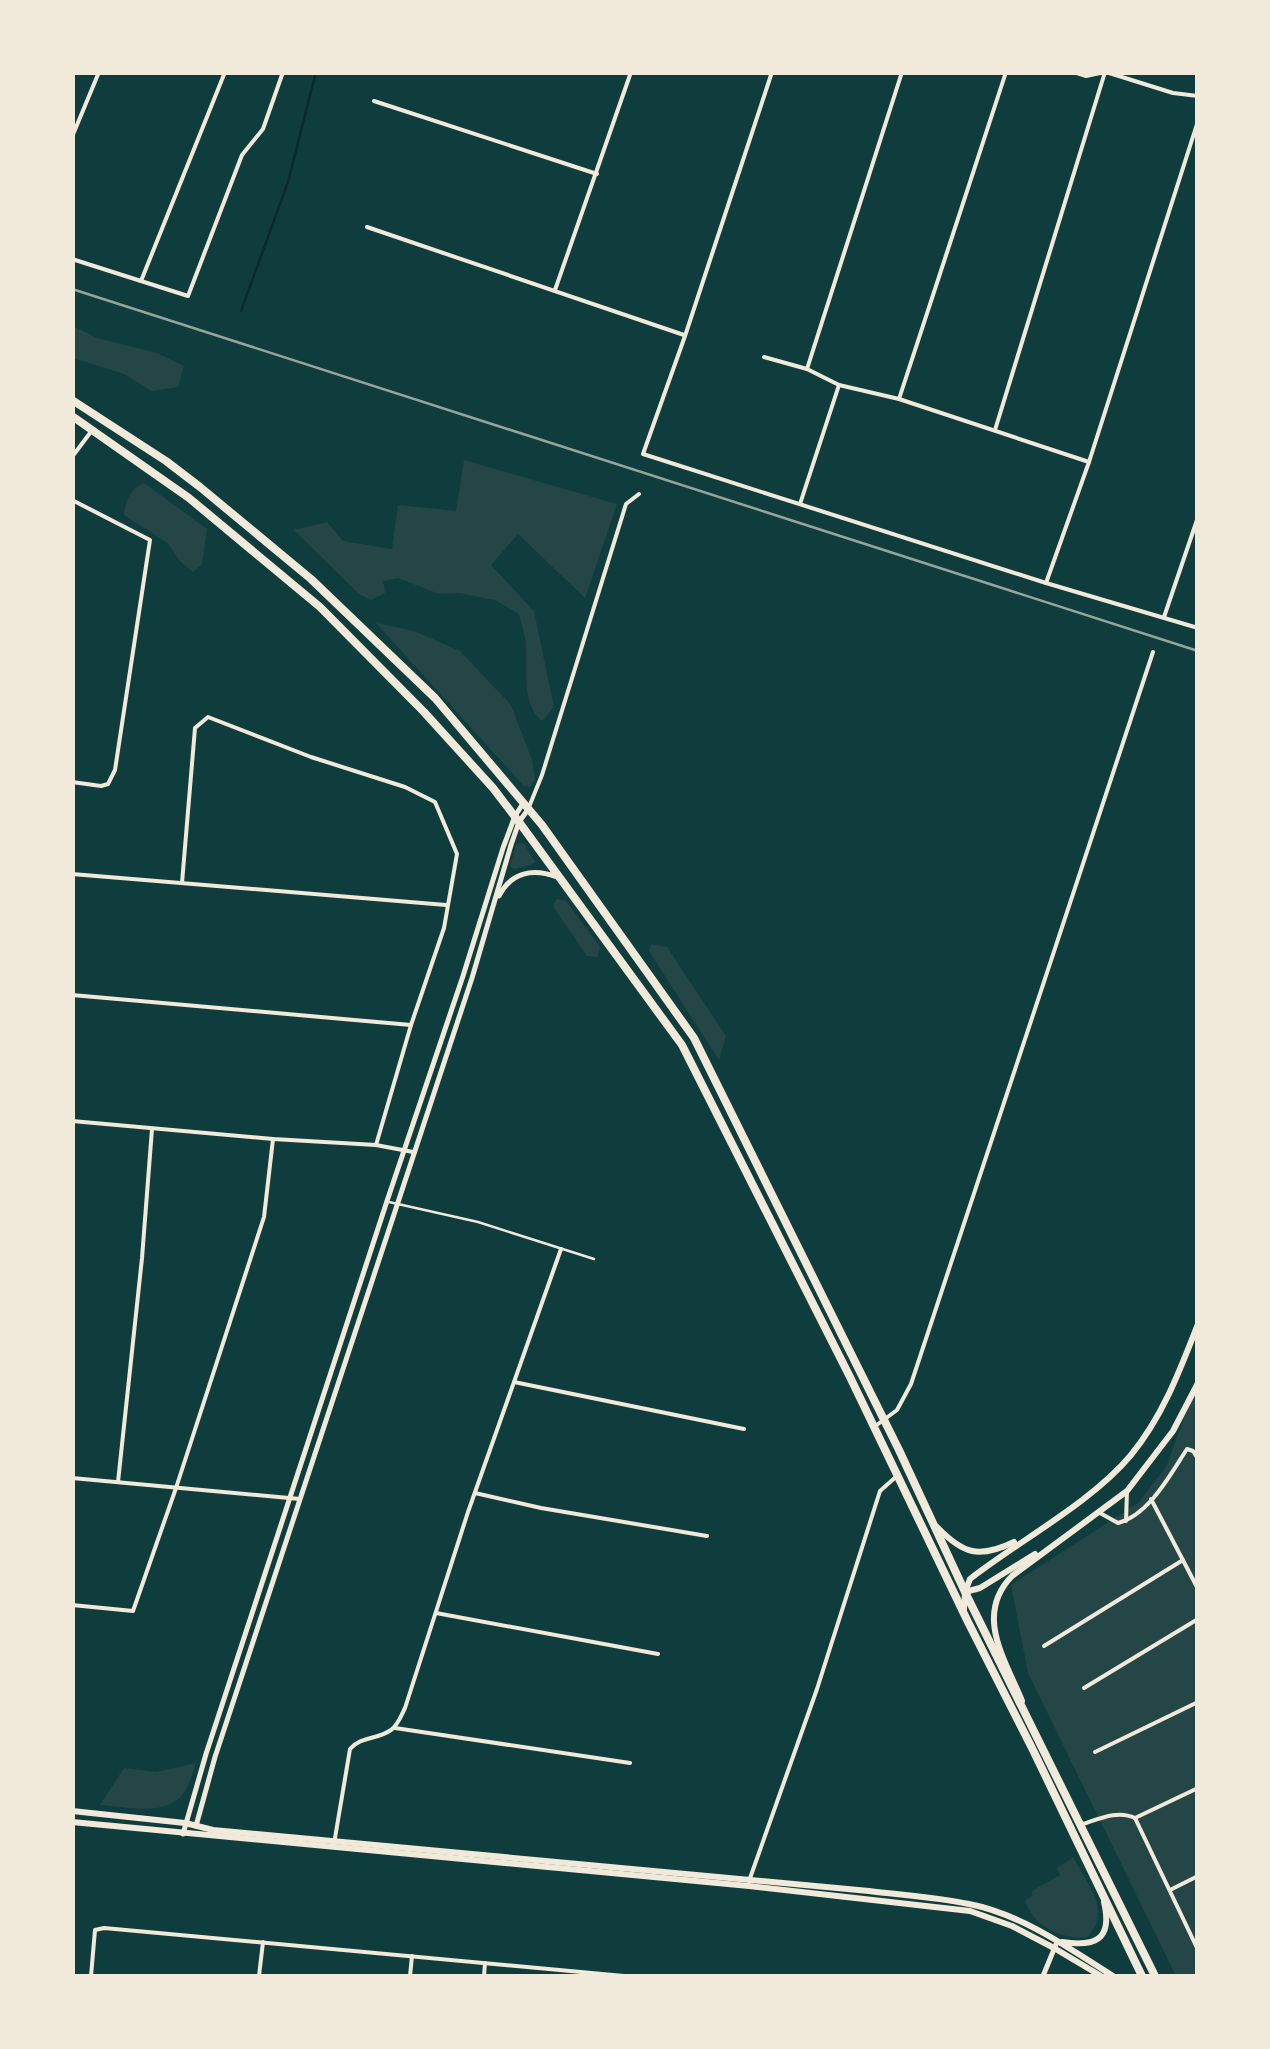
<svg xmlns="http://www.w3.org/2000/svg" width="1270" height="2049" viewBox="0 0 1270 2049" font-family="'Fira Sans',sans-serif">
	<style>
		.green { fill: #244646 }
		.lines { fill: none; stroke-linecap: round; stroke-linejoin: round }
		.stream { stroke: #0a2a2b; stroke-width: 2.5 }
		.service { stroke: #f1e9da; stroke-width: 2.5 }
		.minor { stroke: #f1e9da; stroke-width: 4 }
		.tertiary { stroke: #f1e9da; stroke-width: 5 }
		.secondary { stroke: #f1e9da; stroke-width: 6 }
		.primary { stroke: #f1e9da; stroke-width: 6 }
		.trunk { stroke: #f1e9da; stroke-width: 8 }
		.rail { stroke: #97a49c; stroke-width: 2.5 }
	</style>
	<rect width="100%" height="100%" fill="#0f3d3e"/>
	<g class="green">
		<path d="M73 326 97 338 157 353 184 366 178 387 152 391 124 374 73 358Z"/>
		<path d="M464 460 617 504 585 598 518 534 491 565 534 611 554 707 542 721C519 701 529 666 525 638 523 630 521 622 519 614L495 600 459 593 439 594 398 578 383 581 385 593 371 600 359 594 294 530 327 522 343 541 392 549 398 505 456 511Z"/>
		<path d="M144 483 207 529 202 564 193 572 180 561 168 543 124 515C126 501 130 488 144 483Z"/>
		<path d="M376 623 414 631 460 651 511 705 532 760 535 779 530 787 524 786Z"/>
		<path d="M519 843H524L535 862 531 865 514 869 510 866 516 845Z"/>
		<path d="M557 899 566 901 600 947 597 957 587 956 553 906Z"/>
		<path d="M651 944 667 947 726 1036 719 1060 649 951Z"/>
		<path d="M1197 1384V1976H1176L1028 1673 1011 1585 1138 1503 1166 1467Z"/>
		<path d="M196 1763C192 1775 188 1791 178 1799 159 1816 122 1806 100 1805L124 1768 157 1772Z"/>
		<path d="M1073 1857C1087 1883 1114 1913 1086 1938 1059 1938 1035 1927 1025 1901L1032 1896V1891L1060 1875 1057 1868Z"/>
	</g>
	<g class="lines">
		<path class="stream" d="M241 311 288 182 316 72"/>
		<path class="service" d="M389 1202 478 1222 594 1259"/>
		<g class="minor">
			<path d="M772 72 685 336 643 454 1046 583 1198 628"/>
			<path d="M1074 72 1086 76 1105 72"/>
			<path d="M1106 72 1173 93 1198 96"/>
			<path d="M374 101 597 174"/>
			<path d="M72 137 99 72"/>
			<path d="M367 227 684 335"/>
			<path d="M72 259 188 296 242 155 263 129 283 72"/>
			<path d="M141 281 225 72"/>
			<path d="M555 290 631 72"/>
			<path d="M764 357 807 369 839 385 899 399 1089 462"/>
			<path d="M807 369 902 72"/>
			<path d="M899 399 1006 72"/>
			<path d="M995 430 1105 72"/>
			<path d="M72 457 90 433"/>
			<path d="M72 500 150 540 115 770 108 784 101 786 72 782"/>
			<path d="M800 504 839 385"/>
			<path d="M1046 583 1089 462 1198 121"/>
			<path d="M1164 617 1198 517"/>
			<path d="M529 807 542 775 626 504 639 494"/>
			<path d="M72 874 446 905"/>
			<path d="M182 883 195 728 208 717 311 757 405 787 435 802 457 854 444 928 411 1025 376 1145"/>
			<path d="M72 995 411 1025"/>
			<path d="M72 1121 273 1139 376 1145 413 1152"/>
			<path d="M514 1382 744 1429"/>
			<path d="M874 1427 897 1410 911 1384 1153 652"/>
			<path d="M72 1478 300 1499"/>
			<path d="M118 1482 142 1258 152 1129"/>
			<path d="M475 1493 541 1508 707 1536"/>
			<path d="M1151 1499 1198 1589"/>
			<path d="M1100 1513 1118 1523C1149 1515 1170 1475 1187 1449L1193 1451 1198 1459"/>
			<path d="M1126 1521 1127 1491"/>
			<path d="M72 1605 133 1611 176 1488 264 1217 273 1139"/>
			<path d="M436 1613 658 1654"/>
			<path d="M1044 1646 1183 1560"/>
			<path d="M1084 1688 1198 1619"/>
			<path d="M395 1728 630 1763"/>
			<path d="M1095 1752 1198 1702"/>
			<path d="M1135 1818 1198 1950"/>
			<path d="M1135 1818 1198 1788"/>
			<path d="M1083 1824C1101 1818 1118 1810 1135 1818"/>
			<path d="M335 1838 350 1749C361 1736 377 1740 391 1730 398 1725 401 1716 405 1708L468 1512 561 1249"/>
			<path d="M749 1881 817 1689 880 1491 898 1475"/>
			<path d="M1170 1890 1198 1876"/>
			<path d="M91 1976 95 1930 104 1928 624 1976"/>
			<path d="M259 1976 263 1942"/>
			<path d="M410 1976 412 1956"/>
			<path d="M484 1976 485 1963"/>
		</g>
		<g class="tertiary">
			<path d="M499 896C511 872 533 868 557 877"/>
			<path d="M196 1826 215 1757 472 978 511 845 519 822 529 808"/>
			<path d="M183 1834 206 1754 387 1201 463 976 503 848 515 816 524 802"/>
			<path d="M1043 1976 1057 1942"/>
		</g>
		<g class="secondary">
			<path d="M72 1811 185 1823 213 1830 869 1891C902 1895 937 1897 969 1904 1021 1914 1069 1948 1113 1976"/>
			<path d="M72 1822 749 1886 970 1911 1012 1926 1054 1948 1101 1976"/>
			<path d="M1062 1942C1095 1947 1113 1940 1104 1902"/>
		</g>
		<g class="primary">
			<path d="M937 1527C963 1554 979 1559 1014 1542"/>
			<path d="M965 1592 980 1588 1035 1554"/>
			<path d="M964 1609 965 1592 970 1579C1020 1540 1091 1503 1131 1455 1163 1416 1180 1370 1198 1324"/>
			<path d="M1022 1701C1005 1659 974 1615 1012 1576L1127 1491 1173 1431 1198 1383"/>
		</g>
		<g class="trunk">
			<path d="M72 400 166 461 200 487 311 579 435 698 542 825 694 1038 899 1450 965 1592 1155 1976"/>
			<path d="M72 416 189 498 320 607 424 712 493 788 519 822 682 1045 850 1377 968 1622 1033 1750 1142 1976"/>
		</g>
		<path class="rail" d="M72 289 1198 651"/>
	</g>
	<rect width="1270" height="2049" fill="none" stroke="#f1e9da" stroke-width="150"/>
</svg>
